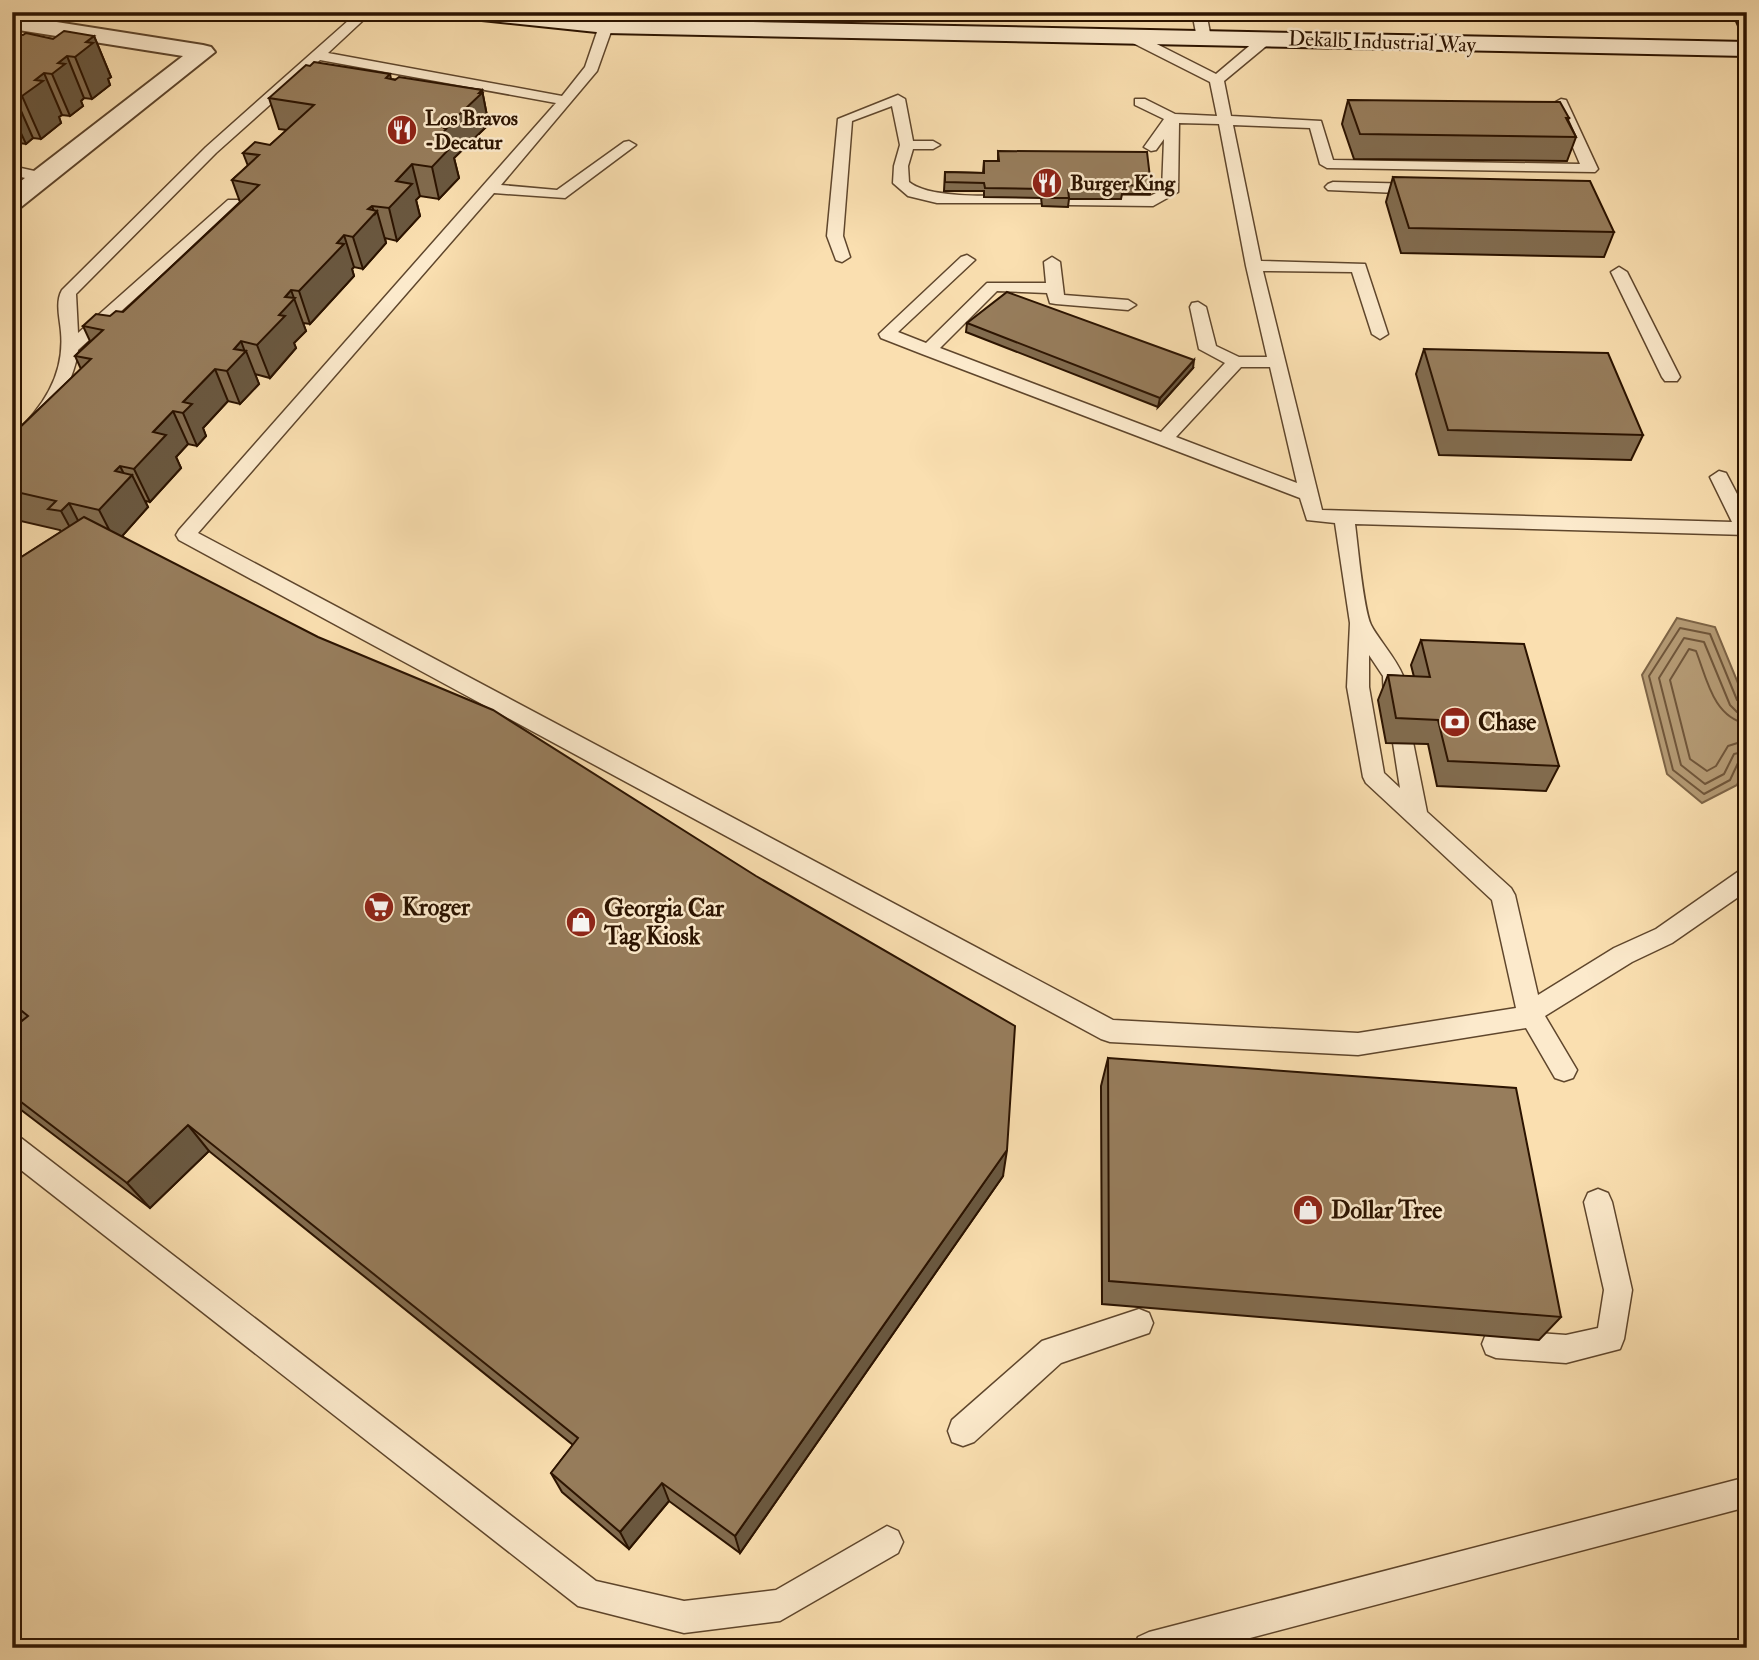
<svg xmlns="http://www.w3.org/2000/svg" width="1759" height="1660" viewBox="0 0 1759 1660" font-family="'IM FELL Double Pica',serif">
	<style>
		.water { fill: #b49a74; stroke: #7d6446; stroke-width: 2 }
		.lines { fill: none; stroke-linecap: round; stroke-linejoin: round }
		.shore { stroke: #70563a; stroke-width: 2 }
		.lane-casing { stroke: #5f462c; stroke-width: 3 }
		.street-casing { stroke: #5f462c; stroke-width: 4 }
		.secondary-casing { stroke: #2b1300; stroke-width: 4 }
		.lane { fill: #fceacc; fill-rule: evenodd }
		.street { fill: #fceacc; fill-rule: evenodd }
		.secondary { fill: #fceacc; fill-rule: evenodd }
		.wall { fill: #826c4f; stroke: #2b1300; stroke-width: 2 }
		.shaded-wall { fill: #6a5840; stroke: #2b1300; stroke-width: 2 }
		.building { fill: #977d5c; stroke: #2b1300; stroke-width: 2 }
		.labels { text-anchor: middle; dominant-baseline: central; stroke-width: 5; stroke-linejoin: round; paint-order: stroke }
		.far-street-label { font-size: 21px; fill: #2b1300; stroke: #fceacc }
		.far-poi-label { font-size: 21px; font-weight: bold; fill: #2b1300; stroke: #fceacc; text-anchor: start }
		.poi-label { font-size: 24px; font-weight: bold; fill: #2b1300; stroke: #fceacc; text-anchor: start }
	</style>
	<rect width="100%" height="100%" fill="#fadfb0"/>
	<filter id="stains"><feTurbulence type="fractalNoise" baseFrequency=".00286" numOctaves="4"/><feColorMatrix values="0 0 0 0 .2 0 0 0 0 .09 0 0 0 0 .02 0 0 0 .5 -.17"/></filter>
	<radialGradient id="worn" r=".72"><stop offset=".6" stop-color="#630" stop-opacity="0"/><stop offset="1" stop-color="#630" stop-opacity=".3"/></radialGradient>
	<path class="water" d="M1677 618 1715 627 1747 705V759L1737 785 1702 803 1667 774 1642 675Z"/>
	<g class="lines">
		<g class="shore">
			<path d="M1747 705 1737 700 1710 634 1680 628 1649 676 1673 770 1704 794 1730 780 1738 763 1747 760"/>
			<path d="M1747 714 1737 712 1730 705 1704 642 1684 638 1659 678 1681 765 1705 784 1724 774 1734 754 1747 751"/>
			<path d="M1747 724C1713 717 1707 679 1696 651L1689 649 1670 680 1690 759 1707 771 1716 766 1728 746 1747 740"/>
		</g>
		<g class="lane-casing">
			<g id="lane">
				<path d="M358 12H372L328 53 562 96 585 67 599 26 601 23H611L613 26 597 71 501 185 557 190 624 142 629 141 636 145 565 198 494 193 198 533 1113 1020 1358 1033 1516 1008 1492 900 1366 783 1363 777 1347 687 1350 623 1335 523 1307 520 1300 498 922 354 881 338 879 334 961 257 967 255 975 260 898 332 926 343 987 283H1046L1044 262 1052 257 1060 262 1064 295 1128 300 1136 305 1128 310 1056 304 1050 303 1047 293 997 291 940 348 1161 432 1225 363 1199 349 1190 307 1192 303 1198 302 1206 307 1216 346 1239 357H1267L1246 266 1219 124 1179 123 1178 192 1153 206 1068 205 1060 200 1068 195 1150 196 1162 190 1164 139 1156 150 1151 151 1144 147 1164 119 1135 105V99H1145L1175 114 1217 116 1210 82 1125 39V33H1135L1216 74 1261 36H1271V42L1224 81 1231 116 1321 121 1333 160 1580 164 1554 103 1561 99 1566 100 1598 169 1595 172 1327 168 1320 164 1310 128 1233 125 1261 261 1365 264 1388 334 1380 339 1372 334 1352 272 1263 271 1322 510 1732 522 1710 477 1719 471 1726 473 1747 513V535L1355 524C1358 546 1363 607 1371 625 1383 648 1418 679 1403 707L1395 709 1387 707 1384 701 1383 676 1369 655V687L1384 773 1400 788 1393 743 1396 737 1404 735 1412 737 1427 812 1511 888 1515 895 1538 995 1614 948 1656 929 1739 871 1747 869V891L1672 943 1632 962 1545 1016 1577 1070 1573 1078 1564 1081 1555 1078 1526 1028 1358 1055 1110 1042 1101 1039 179 540 176 535 179 530 556 103 320 60 216 153 76 294 78 333 228 200H238L241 203 78 350C76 379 41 446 12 454V437C42 408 65 376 61 332 60 319 55 302 62 290L206 147ZM1241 367H1270L1297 483 1176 437Z"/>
				<path d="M1192 12H1206L1211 38 1209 41H1199L1197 38Z"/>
				<path d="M898 95 905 99 913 141H933L940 145 933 149H913L908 166 909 182C932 201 1009 195 1041 195L1046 197 1049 200 1046 203H937L908 196 893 183 894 166 900 145 892 106 852 121 843 236 850 257 842 262 836 260 827 236 838 119Z"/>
				<path d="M12 166 48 174 51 177 43 182 12 175Z"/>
				<path d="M1333 182 1421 184 1429 189 1421 194 1328 190 1325 187 1328 184Z"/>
				<path d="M1619 267 1627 272 1680 377 1677 381H1665L1662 377 1611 272Z"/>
				<path d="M12 1135 21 1138 596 1581 684 1601 776 1590 887 1526 898 1531 903 1542 898 1553 780 1621 684 1633 578 1606 12 1163Z"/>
				<path d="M1598 1189 1608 1193 1612 1202 1632 1290 1624 1339 1620 1349 1566 1363 1496 1358 1486 1354 1482 1344 1486 1334 1496 1330 1566 1335 1598 1328 1604 1290 1584 1202 1588 1193Z"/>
				<path d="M1139 1309 1149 1313 1153 1323 1149 1333 1061 1363 974 1442 963 1446 952 1442 948 1431 952 1420 1042 1341Z"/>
				<path d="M1747 1477V1507L1212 1648H1133L1138 1637 1149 1632Z"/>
			</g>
		</g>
		<g class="street-casing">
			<path id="street" d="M12 15 203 45 211 47 215 52 21 207 12 209V188L183 56 12 29Z"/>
		</g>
		<g class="secondary-casing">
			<g id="secondary">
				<path d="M461 12H539L606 19 1747 42V56L606 33 472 19 464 17Z"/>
				<path d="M1733 12H1747V28L1739 26Z"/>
			</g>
		</g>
		<use href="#lane" class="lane"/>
		<use href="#street" class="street"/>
		<use href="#secondary" class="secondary"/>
	</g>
	<g class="wall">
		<path d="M12 34 53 39 94 36 111 77 108 79 110 85 92 99 84 98 81 101 83 106 70 116 62 115 59 117 61 123 41 139 33 138 26 144 12 142Z"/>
		<path d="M390 74 391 79 482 90 488 121V125L454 158 459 178 439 199 420 196 416 200 420 216 397 241 385 238 386 243 363 269 354 267 352 269 354 276 310 324 303 323 306 331 294 343 296 348 270 378 255 374 259 384 240 404 228 401 203 428 206 436 197 446 188 444 176 457 181 468 150 502 145 501 148 507 122 536 1003 1176 740 1553 669 1501 629 1549 562 1492 551 1473 573 1445 209 1151 150 1208 12 1103V1029L23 1021 12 1012V563L61 532 60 530 12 519V435L81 369 75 356 90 341 83 326 123 312 240 202 232 180 248 166 243 153 270 145 287 130 279 129 269 98Z"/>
		<path d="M1348 100 1569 118 1568 120 1576 137 1567 161 1354 159 1342 124Z"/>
		<path d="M998 151 1151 186 1150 194H1122L1121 199H1069L1068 207 1042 206 1041 198 984 197V191H944L945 172 983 173 984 161H998Z"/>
		<path d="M1393 177 1614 232 1604 257 1401 253 1386 202Z"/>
		<path d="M967 323 1193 368 1158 407 966 332Z"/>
		<path d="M1424 349 1643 435 1631 460 1439 455 1416 374Z"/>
		<path d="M1421 640 1559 766 1546 791 1437 786 1428 744 1386 743 1378 700 1388 675 1414 677 1411 665Z"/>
		<path d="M1108 1058 1561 1317 1539 1340 1102 1304 1101 1086Z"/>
	</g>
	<g class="shaded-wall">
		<path d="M94 36 111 77 108 79 110 85 92 99 75 57 86 42Z"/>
		<path d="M67 56 84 98 81 101 83 106 70 116 52 74 58 63Z"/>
		<path d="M44 73 62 115 59 117 61 123 41 139 22 96 35 80Z"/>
		<path d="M482 90 488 121V125L454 158 459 178 439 199 432 167 434 143 445 128Z"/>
		<path d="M14 95 33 138 26 144 12 114V97Z"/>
		<path d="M412 164 420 196 416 200 420 216 397 241 389 208 396 181Z"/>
		<path d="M372 206 375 214 377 211 386 243 363 269 353 237 368 209Z"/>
		<path d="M344 235 354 267 352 269 354 276 310 324 299 291 337 243Z"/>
		<path d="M291 290 306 331 294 343 296 348 270 378 257 345 279 315 285 297Z"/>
		<path d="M241 341 245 352 246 351 259 384 240 404 227 371 234 349Z"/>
		<path d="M1194 360 1193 368 1158 407 1160 398Z"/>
		<path d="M215 369 228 401 203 428 206 436 197 446 183 413V402Z"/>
		<path d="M173 411 188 444 176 457 181 468 150 502 134 469 153 432Z"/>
		<path d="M120 466 127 480 132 475 148 507 116 543 99 510 115 471Z"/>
		<path d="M69 503 86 536 79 544 61 511Z"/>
		<path d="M188 1125 209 1151 150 1208 127 1183Z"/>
		<path d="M1007 1150 1003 1176 740 1553 735 1536Z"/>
		<path d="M662 1483 669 1501 629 1549 620 1532Z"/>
	</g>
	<g class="building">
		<path d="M64 31 94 36 86 42 93 43 75 57 67 56 58 63 65 64 52 74 44 73 35 80 43 81 22 96 14 95 12 97V34L23 35 26 33 53 39Z"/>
		<path d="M314 62 390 74 386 78 395 80 399 77 482 90 479 93H482L445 128H447L434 143 452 146 432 167 412 164 396 181 412 184 389 208 372 206 368 209 377 211 353 237 344 235 337 243 344 244 299 291 291 290 285 297 295 298 279 315 285 316 257 345 241 341 234 349 246 351 227 371 215 369 183 402 192 404 183 413 173 411 153 432 166 435 134 469 120 466 115 471 132 475 99 510 69 503 61 511 48 509 56 501 12 491V435L91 359 75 356 103 330 83 326 96 314 110 316 116 311 123 312 259 185 232 180 259 155 243 153 255 142 270 145 314 105 269 98 306 65 310 66Z"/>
		<path d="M1348 100 1560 102 1569 118H1566L1576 137 1360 134Z"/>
		<path d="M998 151 1147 152 1151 186 1122 185V190H1068L1069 198H1042V189L985 188 984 183 945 182V172L984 173V161H999Z"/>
		<path d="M1393 177 1590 181 1614 232 1409 228Z"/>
		<path d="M1007 292 1194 360 1160 398 967 323Z"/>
		<path d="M1424 349 1608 353 1643 435 1448 430Z"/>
		<path d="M84 517 318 637 493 710 756 876 1015 1026 1007 1150 735 1536 662 1483 620 1532 551 1473 578 1438 188 1125 127 1183 12 1095V1029L28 1016 12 1003V563Z"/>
		<path d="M1421 640 1524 644 1559 766 1448 761 1438 720 1396 718 1388 675 1430 677Z"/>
		<path d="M1108 1058 1516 1088 1561 1317 1109 1281Z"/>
	</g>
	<defs>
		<g id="restaurant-disc" transform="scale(1.575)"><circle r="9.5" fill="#8f2418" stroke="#fceacc"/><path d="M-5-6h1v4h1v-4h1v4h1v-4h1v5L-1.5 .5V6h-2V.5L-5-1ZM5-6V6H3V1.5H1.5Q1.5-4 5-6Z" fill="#fff"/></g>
		<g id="bank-disc" transform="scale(1.575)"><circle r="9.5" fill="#8f2418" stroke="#fceacc"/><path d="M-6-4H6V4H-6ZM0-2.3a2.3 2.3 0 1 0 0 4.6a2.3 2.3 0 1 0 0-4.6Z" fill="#fff"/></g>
		<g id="supermarket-disc" transform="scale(1.575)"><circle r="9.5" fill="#8f2418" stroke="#fceacc"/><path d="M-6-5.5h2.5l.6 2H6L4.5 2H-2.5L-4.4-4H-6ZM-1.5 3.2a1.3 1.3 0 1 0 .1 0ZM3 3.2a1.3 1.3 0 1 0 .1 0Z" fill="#fff"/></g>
		<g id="shop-disc" transform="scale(1.575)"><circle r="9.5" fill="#8f2418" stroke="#fceacc"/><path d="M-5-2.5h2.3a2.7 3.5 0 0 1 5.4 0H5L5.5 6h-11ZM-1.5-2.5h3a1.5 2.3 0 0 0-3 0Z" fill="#fff"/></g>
	</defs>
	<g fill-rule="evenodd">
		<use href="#restaurant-disc" x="402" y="130"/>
		<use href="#restaurant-disc" x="1047" y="183"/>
		<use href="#bank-disc" x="1455" y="722"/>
		<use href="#supermarket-disc" x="379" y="907"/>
		<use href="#shop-disc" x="581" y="922"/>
		<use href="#shop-disc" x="1308" y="1210"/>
	</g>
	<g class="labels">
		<g class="far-street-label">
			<text transform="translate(1382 42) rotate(2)">Dekalb Industrial Way</text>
		</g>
		<g class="far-poi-label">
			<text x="425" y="118">Los Bravos<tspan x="425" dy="24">-Decatur</tspan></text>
			<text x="1070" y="183">Burger King</text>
		</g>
		<g class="poi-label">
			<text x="1478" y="722">Chase</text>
			<text x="402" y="907">Kroger</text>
			<text x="604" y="908">Georgia Car<tspan x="604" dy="28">Tag Kiosk</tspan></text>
			<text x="1331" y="1210">Dollar Tree</text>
		</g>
	</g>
	<rect width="1759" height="1660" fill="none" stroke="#fadfb0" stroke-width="42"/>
	<rect x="14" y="14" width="1731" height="1632" fill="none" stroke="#2b1300" stroke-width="3.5"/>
	<rect x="21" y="21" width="1717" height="1618" fill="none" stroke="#2b1300" stroke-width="2"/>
	<rect width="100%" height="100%" filter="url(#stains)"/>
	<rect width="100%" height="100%" fill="url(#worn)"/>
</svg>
